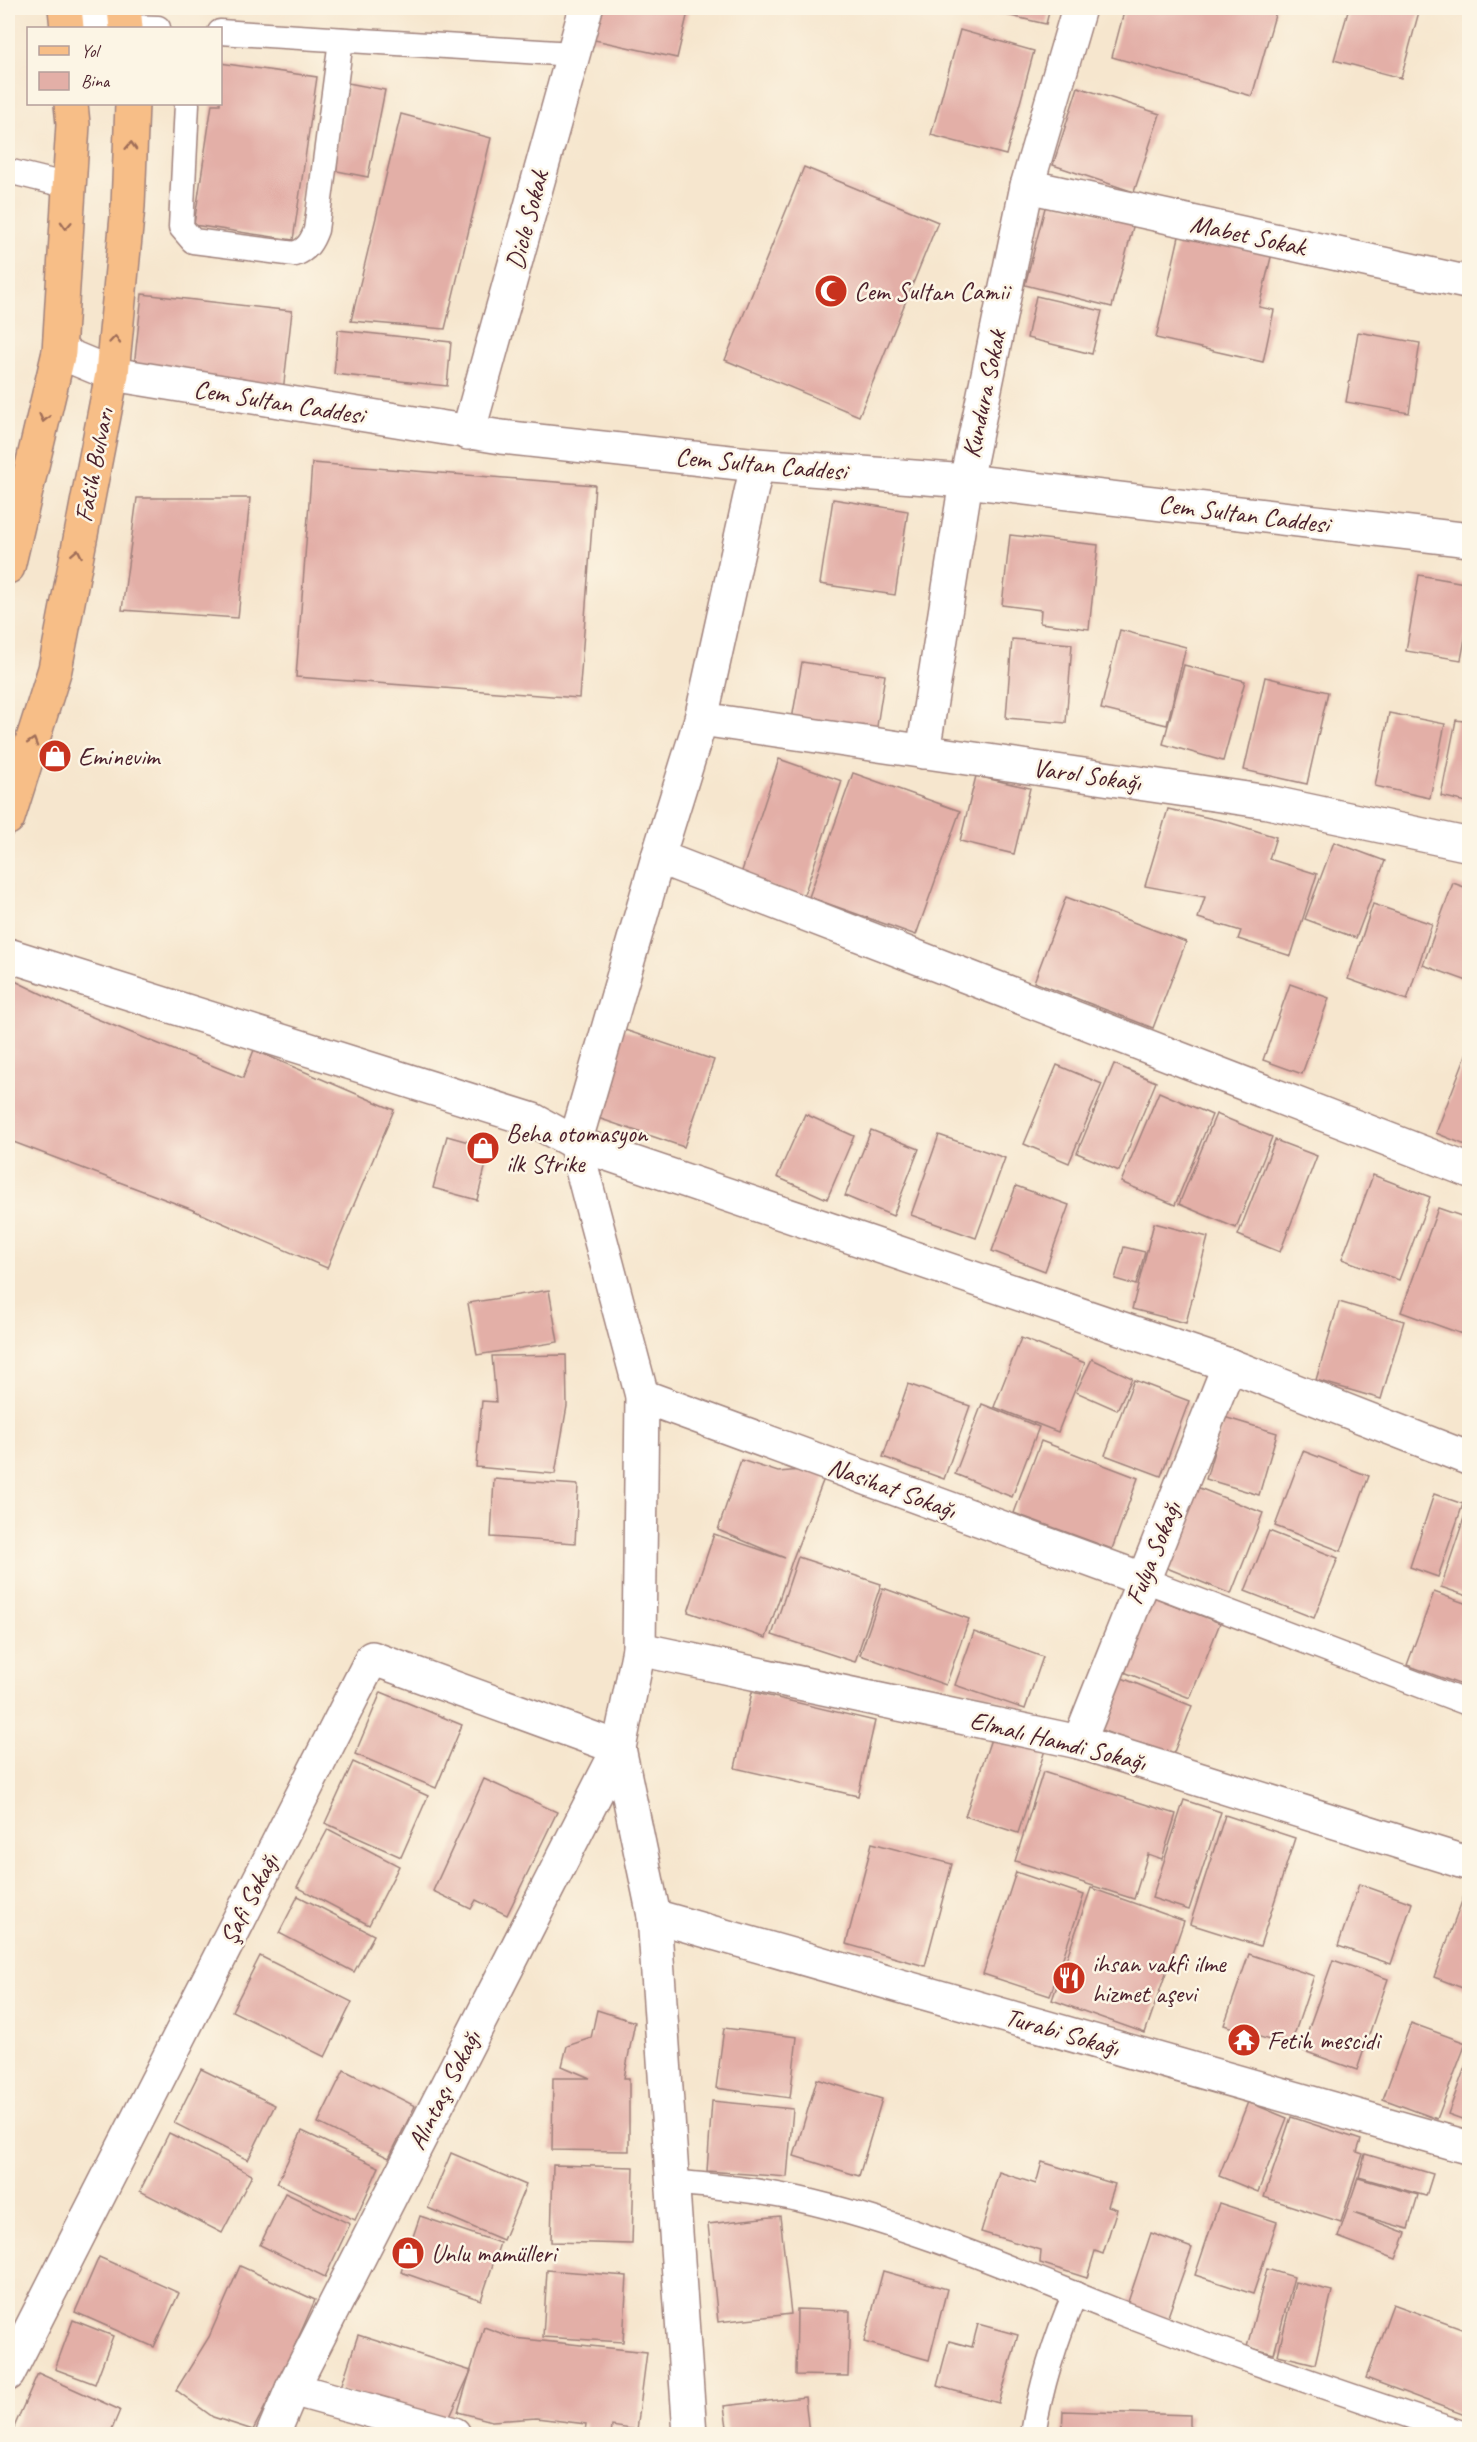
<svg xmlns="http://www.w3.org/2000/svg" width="1477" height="2442" viewBox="0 0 1477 2442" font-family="Caveat,sans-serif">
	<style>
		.building { fill: #e3afa7 }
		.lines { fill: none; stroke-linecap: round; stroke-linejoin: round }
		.service-casing { stroke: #a0827c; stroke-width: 27 }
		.minor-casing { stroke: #a0827c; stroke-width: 36 }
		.primary-casing { stroke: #a0827c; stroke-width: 36 }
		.service { stroke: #fff; stroke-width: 24 }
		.minor { stroke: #fff; stroke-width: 33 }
		.primary { stroke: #f7be87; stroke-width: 33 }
		.oneway { stroke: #a06e59 }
		.labels { text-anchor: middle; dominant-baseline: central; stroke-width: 5; stroke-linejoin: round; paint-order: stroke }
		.street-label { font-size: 26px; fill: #4a1f2b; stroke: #fcf5e5 }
		.poi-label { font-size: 26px; fill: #4a1f2b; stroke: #fcf5e5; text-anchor: start }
	</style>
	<rect width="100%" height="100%" fill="#fcf5e5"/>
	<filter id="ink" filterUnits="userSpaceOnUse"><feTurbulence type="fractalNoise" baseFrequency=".0167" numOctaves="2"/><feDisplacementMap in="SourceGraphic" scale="12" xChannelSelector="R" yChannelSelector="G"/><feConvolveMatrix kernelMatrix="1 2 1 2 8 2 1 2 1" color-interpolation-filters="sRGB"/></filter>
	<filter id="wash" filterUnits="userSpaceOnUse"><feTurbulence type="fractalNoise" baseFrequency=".008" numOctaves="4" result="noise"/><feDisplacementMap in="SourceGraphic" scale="24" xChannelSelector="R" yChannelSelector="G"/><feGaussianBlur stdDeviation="1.35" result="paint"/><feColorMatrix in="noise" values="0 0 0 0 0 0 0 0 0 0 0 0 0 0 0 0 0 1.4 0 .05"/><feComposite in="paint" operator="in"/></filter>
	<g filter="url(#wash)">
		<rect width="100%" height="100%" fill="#f6e6ce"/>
		<g id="blocks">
			<g class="building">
				<path d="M598 8H689L677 58 590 39Z"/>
				<path d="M976 8H1050L1046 24Z"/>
				<path d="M1125 8H1277L1252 96 1112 57Z"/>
				<path d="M1349 8H1420L1401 78 1334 60Z"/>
				<path d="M960 30 1034 51 1006 155 931 135Z"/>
				<path d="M220 63 317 77 293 240 194 225 212 104H220Z"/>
				<path d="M348 83 385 90 368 177 332 170Z"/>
				<path d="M1078 87 1160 114 1134 192 1053 165Z"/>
				<path d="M401 114 491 138 445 329 351 321Z"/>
				<path d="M804 167 938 222 859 416 725 360Z"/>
				<path d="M1047 200 1134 223 1112 307 1025 285Z"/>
				<path d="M1180 232 1272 253 1259 307 1274 310 1263 362 1156 338Z"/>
				<path d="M142 294 292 311 283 392 133 376Z"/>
				<path d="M1036 296 1102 311 1092 354 1027 338Z"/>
				<path d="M338 330 451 342 447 386 334 374Z"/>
				<path d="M1358 332 1420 343 1409 413 1346 402Z"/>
				<path d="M312 463 595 485 579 698 296 677Z"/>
				<path d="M137 498H250L238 618 122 610Z"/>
				<path d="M833 499 908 511 895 595 820 584Z"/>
				<path d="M1010 535 1098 545 1089 629 1040 623 1041 610 1002 605Z"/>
				<path d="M1419 575 1470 584V612L1461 660 1406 651Z"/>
				<path d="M1120 630 1186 647 1167 725 1101 709Z"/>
				<path d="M1012 639 1072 644 1066 723 1006 718Z"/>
				<path d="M802 662 885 675 875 739 791 725Z"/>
				<path d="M1184 665 1245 681 1223 761 1163 744Z"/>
				<path d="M1265 677 1328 692 1307 784 1244 770Z"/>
				<path d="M1389 713 1445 724 1430 798 1375 786Z"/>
				<path d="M1456 720 1470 722V803L1441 796Z"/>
				<path d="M779 759 842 781 803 898 740 877Z"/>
				<path d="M853 773 960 811 916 935 809 897Z"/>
				<path d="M976 776 1030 788 1014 854 960 841Z"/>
				<path d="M1168 809 1228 822 1276 837 1269 859 1317 874 1291 956 1238 939 1241 931 1198 918 1205 897 1145 886Z"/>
				<path d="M1334 842 1385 861 1356 938 1305 919Z"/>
				<path d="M1453 883 1470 889V982L1423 965Z"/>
				<path d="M1066 897 1186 942 1153 1028 1034 982Z"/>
				<path d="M1373 904 1432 924 1407 1000 1348 979Z"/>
				<path d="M15 981 75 1010 243 1078 254 1050 394 1110 327 1268 188 1208 8 1140V991L10 992Z"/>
				<path d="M1290 984 1329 998 1302 1074 1263 1060Z"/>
				<path d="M619 1028 714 1060 684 1147 589 1115Z"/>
				<path d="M1469 1047H1470V1147L1436 1133Z"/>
				<path d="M1114 1064 1156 1082 1119 1171 1077 1153Z"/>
				<path d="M1057 1065 1102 1084 1069 1163 1024 1144Z"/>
				<path d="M1159 1092 1212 1115 1175 1205 1121 1182Z"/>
				<path d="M805 1114 854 1136 827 1199 777 1177Z"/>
				<path d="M1216 1114 1272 1137 1236 1228 1179 1204Z"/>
				<path d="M871 1130 919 1149 893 1216 845 1196Z"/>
				<path d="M939 1135 1005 1158 976 1238 911 1215Z"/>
				<path d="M447 1136 490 1148 477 1200 433 1188Z"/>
				<path d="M1275 1140 1317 1156 1280 1252 1238 1235Z"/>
				<path d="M1373 1175 1430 1197 1399 1280 1342 1259Z"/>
				<path d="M1016 1186 1069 1205 1045 1271 992 1251Z"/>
				<path d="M1438 1208 1470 1219V1312L1462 1334 1401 1312Z"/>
				<path d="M1154 1223 1208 1237 1186 1323 1132 1309Z"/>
				<path d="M1124 1247 1145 1252 1136 1285 1115 1279Z"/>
				<path d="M549 1290 558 1342 477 1355 468 1303Z"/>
				<path d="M1339 1302 1404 1321 1381 1399 1316 1380Z"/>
				<path d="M1021 1338 1085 1363 1058 1432 994 1407Z"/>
				<path d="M566 1355 567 1406 555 1474 476 1467 482 1401 496 1402 492 1356Z"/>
				<path d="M1092 1359 1132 1378 1117 1410 1076 1392Z"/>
				<path d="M1134 1380 1189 1401 1161 1476 1105 1455Z"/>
				<path d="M908 1384 970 1406 944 1479 883 1457Z"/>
				<path d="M982 1404 1039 1427 1012 1497 955 1474Z"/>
				<path d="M1224 1417 1277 1433 1259 1495 1206 1479Z"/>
				<path d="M1041 1441 1138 1478 1112 1549 1014 1513Z"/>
				<path d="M1303 1451 1369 1476 1341 1551 1275 1526Z"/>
				<path d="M741 1460 778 1472 828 1468 792 1561 766 1638 688 1612 714 1534 785 1558 718 1530Z"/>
				<path d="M494 1479 578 1485 575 1543 491 1537Z"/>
				<path d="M1189 1484 1263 1513 1231 1594 1157 1564Z"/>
				<path d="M1434 1494 1463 1504 1438 1577 1410 1567Z"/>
				<path d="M1466 1512 1470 1513V1597L1441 1587Z"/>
				<path d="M1269 1531 1338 1558 1314 1618 1245 1591Z"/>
				<path d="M798 1557 881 1584 855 1662 772 1635Z"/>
				<path d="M883 1588 969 1619 946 1685 860 1655Z"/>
				<path d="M1434 1592 1470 1605V1688L1407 1665Z"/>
				<path d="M1148 1595 1220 1623 1190 1698 1119 1670Z"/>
				<path d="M974 1632 1043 1657 1025 1709 955 1685Z"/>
				<path d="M1112 1674 1192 1706 1172 1757 1091 1726Z"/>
				<path d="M381 1692 462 1725 436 1788 355 1754Z"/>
				<path d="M752 1692 875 1721 858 1796 735 1768Z"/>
				<path d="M994 1730 1046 1747 1018 1833 965 1816Z"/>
				<path d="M353 1762 428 1796 401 1857 325 1823Z"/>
				<path d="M1043 1772 1176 1814 1162 1859 1148 1854 1134 1899 1015 1861Z"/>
				<path d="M484 1779 557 1812 507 1915 476 1900 471 1909 433 1891Z"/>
				<path d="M1184 1800 1221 1812 1189 1910 1152 1898Z"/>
				<path d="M1225 1815 1295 1838 1260 1946 1190 1924Z"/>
				<path d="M328 1829 399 1866 369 1925 297 1887Z"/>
				<path d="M872 1843 952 1864 925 1966 846 1944Z"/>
				<path d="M1016 1872 1084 1895 1050 1996 983 1974Z"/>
				<path d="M1359 1884 1412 1903 1391 1964 1338 1946Z"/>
				<path d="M1091 1888 1184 1921 1145 2033 1052 2000Z"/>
				<path d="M1465 1893 1470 1894V1991L1434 1977Z"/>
				<path d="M298 1896 374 1935 354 1972 279 1933Z"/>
				<path d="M1249 1954 1314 1976 1290 2047 1224 2025Z"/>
				<path d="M260 1956 352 2002 325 2057 232 2011Z"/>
				<path d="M1333 1960 1388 1979 1357 2070 1301 2050Z"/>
				<path d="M597 2010 635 2022 624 2078H629V2151L552 2150 553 2078H590L562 2066 567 2046 591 2038Z"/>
				<path d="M1411 2023 1466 2043 1437 2119 1383 2099Z"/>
				<path d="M724 2028 797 2037 790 2098 716 2088Z"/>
				<path d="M1469 2056H1470V2122L1448 2114Z"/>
				<path d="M201 2069 275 2105 248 2160 174 2123Z"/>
				<path d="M344 2070 415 2106 389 2158 318 2123Z"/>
				<path d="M817 2079 882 2099 859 2176 794 2156Z"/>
				<path d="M712 2101 793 2109 787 2177 707 2171Z"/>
				<path d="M1248 2102 1287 2118 1258 2192 1219 2176Z"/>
				<path d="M1291 2117 1361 2140 1357 2152 1363 2154 1341 2222 1264 2197Z"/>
				<path d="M302 2131 379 2167 355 2220 277 2183Z"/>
				<path d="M169 2133 252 2175 222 2233 140 2191Z"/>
				<path d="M451 2153 526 2185 503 2240 428 2208Z"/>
				<path d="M1365 2154 1433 2174 1426 2196 1359 2177Z"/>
				<path d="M1042 2162 1115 2184 1108 2206 1117 2209 1103 2254 1095 2251 1087 2278 1040 2263 1041 2250 981 2232 999 2172 1036 2184Z"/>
				<path d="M553 2165 634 2167 632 2244 551 2242Z"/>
				<path d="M1358 2178 1418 2195 1408 2229 1353 2213 1406 2233 1396 2259 1338 2237Z"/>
				<path d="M285 2193 350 2224 325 2277 260 2245Z"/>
				<path d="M1219 2203 1277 2222 1253 2294 1195 2275Z"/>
				<path d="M420 2216 500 2243 481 2300 401 2272Z"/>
				<path d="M780 2216 791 2314 718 2322 708 2224Z"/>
				<path d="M1151 2233 1192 2248 1166 2322 1126 2308Z"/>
				<path d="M99 2257 179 2293 154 2347 75 2312Z"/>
				<path d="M240 2266 315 2300 284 2370 253 2430 213 2417 176 2390 209 2337Z"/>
				<path d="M1267 2269 1294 2277 1274 2354 1247 2347Z"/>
				<path d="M547 2270 627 2276 623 2342 543 2337Z"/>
				<path d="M883 2271 947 2289 929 2360 864 2342Z"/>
				<path d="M1295 2282 1332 2291 1315 2364 1278 2355Z"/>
				<path d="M1393 2304 1470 2332V2417L1366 2378Z"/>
				<path d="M797 2309 850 2311 848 2376 796 2375Z"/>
				<path d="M73 2320 113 2336 95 2384 55 2369Z"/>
				<path d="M978 2324 1018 2335 999 2403 937 2386 949 2341 972 2347Z"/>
				<path d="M484 2327 514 2338 647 2352 637 2430 612 2426 611 2434H599L585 2432 586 2424 536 2418 492 2421 458 2412Z"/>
				<path d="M358 2335 471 2371 448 2421 340 2390Z"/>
				<path d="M38 2373 120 2410 110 2434H11Z"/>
				<path d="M805 2397 809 2434H728L724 2406Z"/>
				<path d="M1063 2411 1190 2415V2434H1062Z"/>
			</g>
		</g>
	</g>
	<g filter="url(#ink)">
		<use href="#blocks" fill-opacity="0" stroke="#a0827c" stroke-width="1.5"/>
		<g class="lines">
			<g class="service-casing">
				<g id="service">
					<path d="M66 25 158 28"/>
					<path d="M220 32 573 54"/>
					<path d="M187 104 181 227 193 241 295 254C307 250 312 241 316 230L341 40"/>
					<path d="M8 171 69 186"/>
					<path d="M1142 1579 1470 1704"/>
					<path d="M672 2182C714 2186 757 2190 798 2199 909 2224 1013 2270 1119 2312 1233 2356 1349 2396 1465 2434"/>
					<path d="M1033 2434C1041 2385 1055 2340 1075 2294"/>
				</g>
			</g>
			<g class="minor-casing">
				<g id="minor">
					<path d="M1027 186 1470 283"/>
					<path d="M59 352 112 374 501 437 757 465 966 481 1470 540"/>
					<path d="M468 433 586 8"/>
					<path d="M701 719 1268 802 1470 845"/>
					<path d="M923 752 966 481 1027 186 1079 8"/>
					<path d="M658 857 1470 1171"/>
					<path d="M8 955 533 1120 575 1143 1229 1365 1470 1459"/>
					<path d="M642 1396 1142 1579"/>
					<path d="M639 1649 1079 1742 1470 1864"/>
					<path d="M1079 1742 1229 1365"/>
					<path d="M654 1916 1470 2148"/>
					<path d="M8 2374 372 1658 619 1748 292 2389 273 2434"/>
					<path d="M292 2389 454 2434"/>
					<path d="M690 2434 654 1916 619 1748 639 1649 642 1396 575 1143 658 857 701 719 757 465"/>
				</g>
			</g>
			<g class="primary-casing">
				<g id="primary">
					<path d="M65 8 67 28"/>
					<path d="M124 8 126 28"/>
					<path d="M8 567 59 352 73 124 71 104"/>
					<path d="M8 818 55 669 112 374 128 206 132 104"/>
				</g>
			</g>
			<use href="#service" class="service"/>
			<use href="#minor" class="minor"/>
			<use href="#primary" class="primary"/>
		</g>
		<defs><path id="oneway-chevron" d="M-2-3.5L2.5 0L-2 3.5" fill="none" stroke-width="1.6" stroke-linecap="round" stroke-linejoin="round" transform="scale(1.5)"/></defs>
		<g class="oneway">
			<use href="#oneway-chevron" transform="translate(131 146) rotate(-87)"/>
			<use href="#oneway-chevron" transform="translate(66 225) rotate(93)"/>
			<use href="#oneway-chevron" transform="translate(115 340) rotate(-85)"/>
			<use href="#oneway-chevron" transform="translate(44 418) rotate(103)"/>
			<use href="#oneway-chevron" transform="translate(77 553) rotate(-79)"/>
			<use href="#oneway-chevron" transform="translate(33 742) rotate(-73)"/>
		</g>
	</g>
	<defs>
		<g id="mosque-disc" transform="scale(1.725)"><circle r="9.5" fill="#c8321e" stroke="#fcf5e5"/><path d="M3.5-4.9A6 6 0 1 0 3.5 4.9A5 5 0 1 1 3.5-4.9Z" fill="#fff"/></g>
		<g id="shop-disc" transform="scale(1.725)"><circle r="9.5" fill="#c8321e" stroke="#fcf5e5"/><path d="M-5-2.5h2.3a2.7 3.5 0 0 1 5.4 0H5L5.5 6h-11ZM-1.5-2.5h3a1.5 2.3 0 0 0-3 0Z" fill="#fff"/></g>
		<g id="restaurant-disc" transform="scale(1.725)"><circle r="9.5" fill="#c8321e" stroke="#fcf5e5"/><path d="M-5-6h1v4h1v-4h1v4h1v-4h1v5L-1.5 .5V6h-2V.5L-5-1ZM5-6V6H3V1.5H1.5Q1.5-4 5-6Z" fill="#fff"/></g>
		<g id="temple-disc" transform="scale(1.725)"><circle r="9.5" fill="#c8321e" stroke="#fcf5e5"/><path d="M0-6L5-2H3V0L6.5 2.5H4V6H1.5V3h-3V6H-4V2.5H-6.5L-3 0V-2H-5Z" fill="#fff"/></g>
	</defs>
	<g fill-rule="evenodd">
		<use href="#mosque-disc" x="831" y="291"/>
		<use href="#shop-disc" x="55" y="756"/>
		<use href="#shop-disc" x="483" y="1148"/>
		<use href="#restaurant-disc" x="1069" y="1978"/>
		<use href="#temple-disc" x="1244" y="2040"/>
		<use href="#shop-disc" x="408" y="2253"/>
	</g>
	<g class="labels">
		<g class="street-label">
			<text transform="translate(527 220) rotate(-75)">Dicle Sokak</text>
			<text transform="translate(1248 235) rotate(12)">Mabet Sokak</text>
			<text transform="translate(984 394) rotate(-78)">Kundura Sokak</text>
			<text transform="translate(279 402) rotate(9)">Cem Sultan Caddesi</text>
			<text transform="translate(761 464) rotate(5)">Cem Sultan Caddesi</text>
			<text transform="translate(94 465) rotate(-79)">Fatih Bulvarı</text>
			<text transform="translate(1244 514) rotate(7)">Cem Sultan Caddesi</text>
			<text transform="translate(1087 775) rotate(8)">Varol Sokağı</text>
			<text transform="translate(892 1488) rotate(20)">Nasihat Sokağı</text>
			<text transform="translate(1153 1553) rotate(-68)">Fulya Sokağı</text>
			<text transform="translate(1058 1741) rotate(14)">Elmalı Hamdi Sokağı</text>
			<text transform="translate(249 1899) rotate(-63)">Şafi Sokağı</text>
			<text transform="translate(1062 2032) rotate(16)">Turabi Sokağı</text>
			<text transform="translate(444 2090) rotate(-63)">Alıntaşı Sokağı</text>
		</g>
		<g class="poi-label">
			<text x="854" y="291">Cem Sultan Camii</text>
			<text x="78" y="756">Eminevim</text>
			<text x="506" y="1133">Beha otomasyon<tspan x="506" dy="30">ilk Strike</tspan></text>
			<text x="1092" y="1963">ihsan vakfi ilme<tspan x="1092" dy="30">hizmet aşevi</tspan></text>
			<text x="1267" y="2040">Fetih mescidi</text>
			<text x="431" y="2253">Unlu mamülleri</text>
		</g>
	</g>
	<rect width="1477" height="2442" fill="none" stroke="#fcf5e5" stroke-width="30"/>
	<rect x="27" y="27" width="195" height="78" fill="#fcf5e5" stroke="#b59f9b" stroke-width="1.5"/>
	<rect x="39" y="46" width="30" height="9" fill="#f7be87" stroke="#b59f9b" stroke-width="1.5"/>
	<text x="81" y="57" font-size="18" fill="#4a1f2b">Yol</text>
	<rect x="39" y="72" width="30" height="18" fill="#e3afa7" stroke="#b59f9b" stroke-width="1.5"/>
	<text x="81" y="87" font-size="18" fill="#4a1f2b">Bina</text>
</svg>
